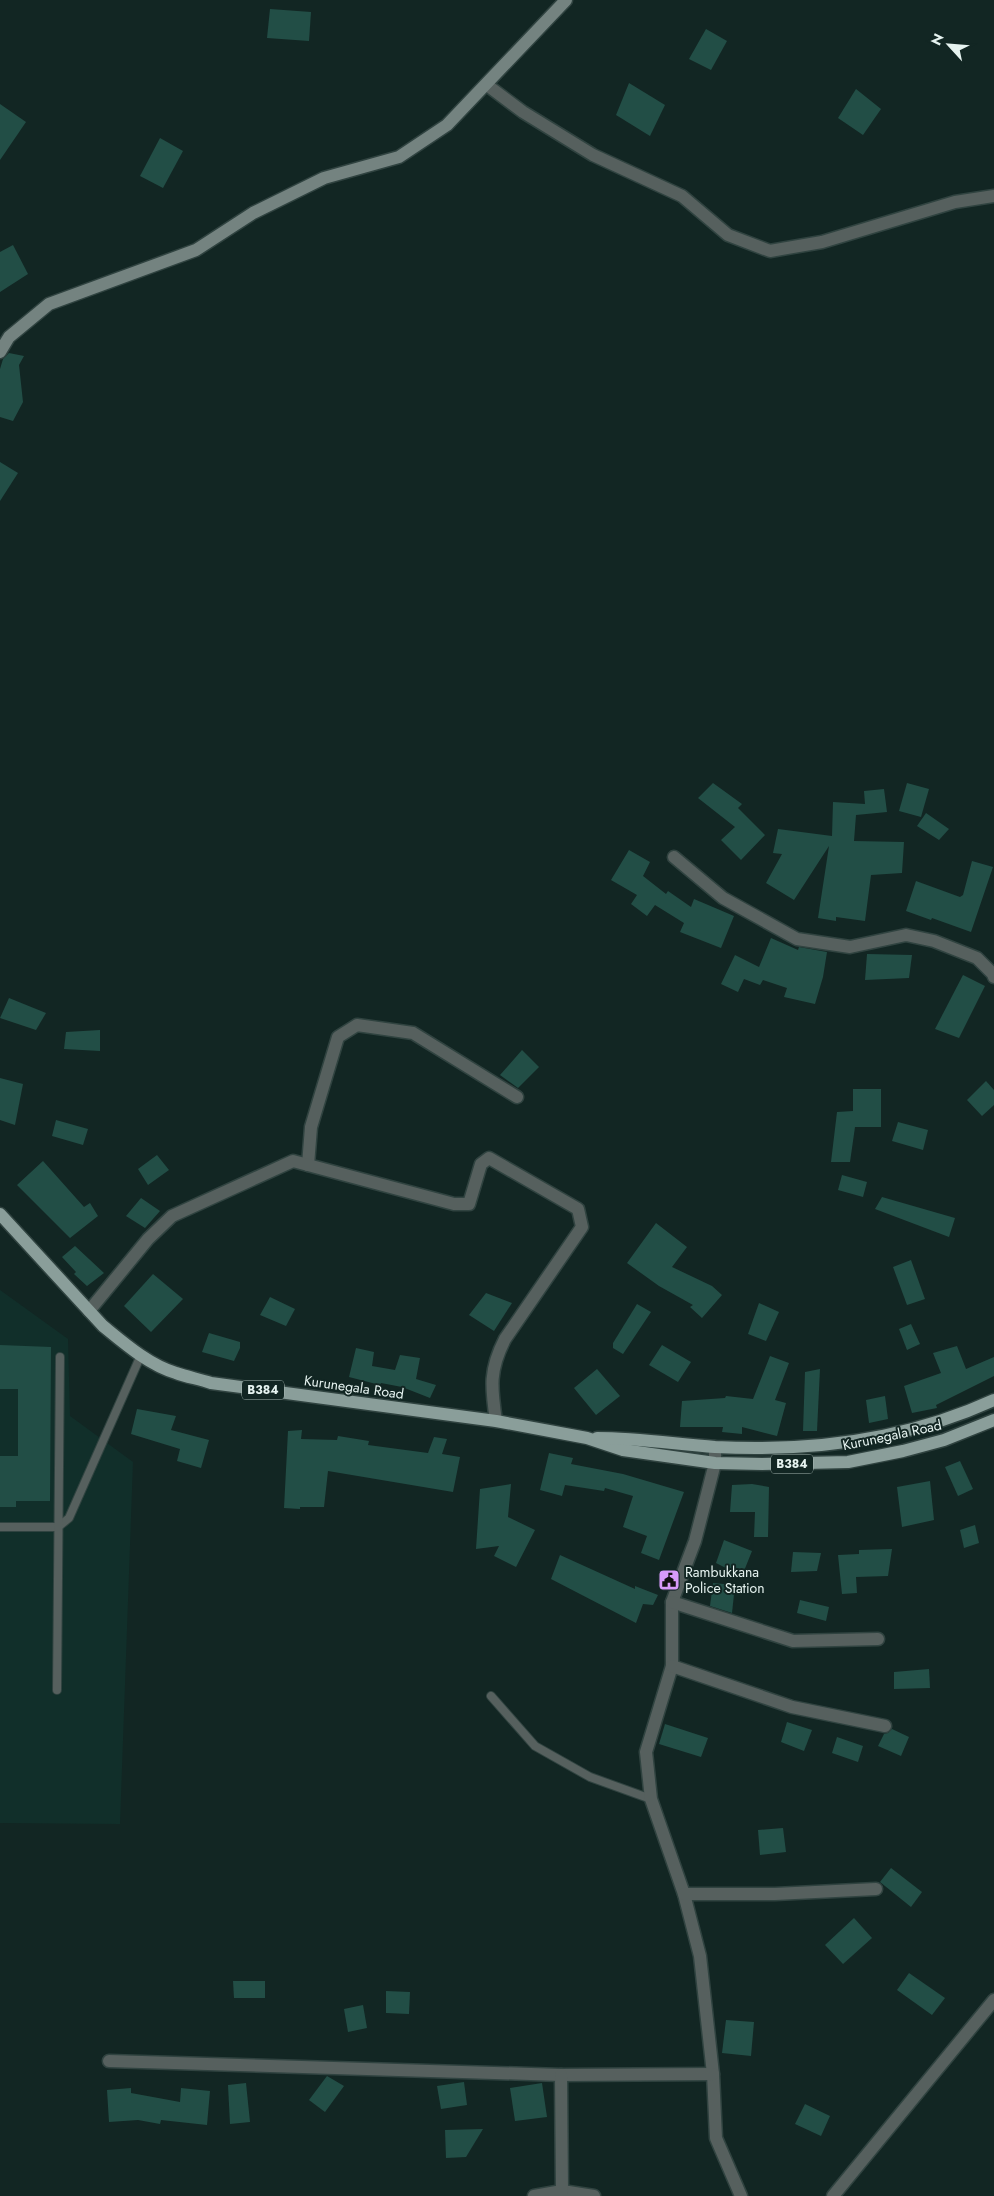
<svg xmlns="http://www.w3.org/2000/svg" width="994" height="2196" viewBox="0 0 994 2196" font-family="Jost,sans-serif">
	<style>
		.built { fill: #112f2a }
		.building { fill: #224e46 }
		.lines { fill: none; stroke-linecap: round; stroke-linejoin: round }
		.lane-casing { stroke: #304340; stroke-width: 10 }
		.street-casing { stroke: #304340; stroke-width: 15 }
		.secondary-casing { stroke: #304340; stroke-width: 15 }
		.primary-casing { stroke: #304340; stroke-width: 15 }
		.lane { stroke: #56605e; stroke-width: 8 }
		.street { stroke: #56605e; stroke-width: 12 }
		.secondary { stroke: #748380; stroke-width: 12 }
		.primary { stroke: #8a9e9a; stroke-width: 12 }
		.labels { text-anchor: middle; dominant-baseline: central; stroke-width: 4; stroke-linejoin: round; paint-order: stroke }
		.shield { fill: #122623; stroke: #a6b6b2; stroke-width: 1 }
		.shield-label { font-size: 12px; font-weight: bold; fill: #e6f3f0 }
		.street-label { font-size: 14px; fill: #e6f3f0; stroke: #122623 }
		.poi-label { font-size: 14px; fill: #e6f3f0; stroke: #122623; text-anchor: start }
	</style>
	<rect width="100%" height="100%" fill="#122623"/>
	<path class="built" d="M0 1290 68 1339 70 1416 133 1462 120 1824 0 1823Z"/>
	<g class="building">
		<path d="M270 9 311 12 309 41 267 38Z"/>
		<path d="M706 29 727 41 711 70 689 59Z"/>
		<path d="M629 83 665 105 650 136 616 115Z"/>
		<path d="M856 89 881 109 863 135 838 118Z"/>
		<path d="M0 104 26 122 0 160Z"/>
		<path d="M160 138 183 151 163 188 140 176Z"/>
		<path d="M13 245 28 274 0 292V252Z"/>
		<path d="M9 353 24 356 19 365 23 402 13 421 0 417V369L3 359Z"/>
		<path d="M0 462 18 473 0 501Z"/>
		<path d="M713 783 742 804 738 808 765 835 741 860 721 840 735 827 698 798Z"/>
		<path d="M907 783 929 789 921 817 899 811Z"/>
		<path d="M884 789 887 812 856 815 854 841 904 842 902 873 871 875 865 921 836 917V921L818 918 829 846 794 900 766 883 782 854 773 853 778 829 832 836 833 802 865 804 864 791Z"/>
		<path d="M926 813 949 829 939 840 917 826Z"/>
		<path d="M629 850 650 862 643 876 666 894 668 891 691 907 694 899 734 916 721 948 680 932 684 923 655 905 647 916 631 904 637 895 611 880Z"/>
		<path d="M972 861 993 867 971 932 932 918 931 920 906 911 916 881 960 897 963 895Z"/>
		<path d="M771 938 798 950 799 947 827 952 823 977 815 1004 784 997 787 988 763 980 760 985 744 979 738 992 721 984 735 955 759 967Z"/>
		<path d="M867 954 912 955 909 978 865 980Z"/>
		<path d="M963 975 985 986 959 1038 935 1029Z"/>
		<path d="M9 998 46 1013 36 1030 0 1018Z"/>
		<path d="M100 1030V1051L64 1049 66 1032Z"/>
		<path d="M522 1050 539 1067 518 1088 500 1075Z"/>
		<path d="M0 1078 23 1084 15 1125 0 1120Z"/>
		<path d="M986 1081 994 1090V1105L982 1116 967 1100Z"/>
		<path d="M853 1089H881V1127H855L850 1162H831L837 1112 853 1111Z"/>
		<path d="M56 1120 88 1129 83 1145 52 1136Z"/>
		<path d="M898 1122 928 1130 923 1150 892 1141Z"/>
		<path d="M157 1155 169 1170 148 1185 138 1169Z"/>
		<path d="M43 1161 84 1207 90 1203 98 1216 70 1238 17 1185Z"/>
		<path d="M842 1175 867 1182 863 1197 838 1190Z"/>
		<path d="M882 1197 955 1218 949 1237 875 1209Z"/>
		<path d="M141 1198 160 1211 145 1228 126 1216Z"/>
		<path d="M656 1223 687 1247 672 1267 712 1286 722 1295 702 1318 690 1307 693 1305 659 1286 627 1263Z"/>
		<path d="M75 1246 104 1273 87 1286 74 1274 76 1272 62 1257Z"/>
		<path d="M911 1260 925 1299 907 1305 893 1267Z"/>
		<path d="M153 1274 183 1299 151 1332 124 1306Z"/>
		<path d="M486 1293 512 1303 494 1331 469 1315Z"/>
		<path d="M270 1297 295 1309 286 1326 260 1315Z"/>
		<path d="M759 1303 779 1312 766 1341 748 1334Z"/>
		<path d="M637 1304 651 1312 623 1354 613 1348V1343Z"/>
		<path d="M911 1324 920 1344 907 1350 899 1329Z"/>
		<path d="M209 1333 240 1342V1348L234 1361 202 1352Z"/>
		<path d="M0 1345 51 1347 50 1501H16V1507H0V1456H18V1389H0Z"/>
		<path d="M662 1345 691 1362 678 1382 649 1365Z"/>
		<path d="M957 1346 966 1369 994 1357V1376L936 1405 937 1408 912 1413 904 1386 941 1373 933 1353Z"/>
		<path d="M356 1348 374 1352 372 1366 395 1370 400 1355 420 1358 416 1379 436 1385 430 1398 402 1387 381 1383 380 1385 349 1377Z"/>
		<path d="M770 1356 789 1363 775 1400 786 1403 777 1436 742 1427V1434L722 1432 723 1427H680L682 1401 725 1398 726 1396 753 1399Z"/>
		<path d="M597 1369 620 1396 596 1415 574 1388Z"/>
		<path d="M820 1369 817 1431H803L805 1372Z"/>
		<path d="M885 1396 888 1419 869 1423 866 1400Z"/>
		<path d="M137 1409 176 1416 171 1430 209 1440 201 1468 177 1461 180 1449 131 1434Z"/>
		<path d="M302 1430 301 1439 337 1440 338 1436 369 1441 368 1445 428 1453 434 1437 447 1439 442 1454 460 1457 453 1492 328 1471 324 1507H300V1509L284 1508 288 1431Z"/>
		<path d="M549 1453 573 1458 571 1464 623 1474 684 1492 659 1560 641 1553 647 1536 623 1527 633 1496 605 1488 604 1491 565 1485 562 1496 540 1490Z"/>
		<path d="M960 1461 973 1489 958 1496 945 1467Z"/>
		<path d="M930 1481 934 1520 902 1527 897 1487Z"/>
		<path d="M511 1484 508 1517 535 1530 516 1567 494 1556 499 1546 476 1549 480 1489Z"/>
		<path d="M752 1484 769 1487 768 1537H754L755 1512H730L732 1485Z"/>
		<path d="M975 1525 979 1543 964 1548 960 1530Z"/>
		<path d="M724 1540 752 1551 742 1576 716 1563Z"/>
		<path d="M892 1549 888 1576 856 1577 857 1593 842 1594 838 1555 859 1554V1550Z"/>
		<path d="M793 1552 821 1553 817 1571 791 1572Z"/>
		<path d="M560 1555 635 1589V1586L658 1595 653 1605 643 1604 636 1623 551 1579Z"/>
		<path d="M713 1583 735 1585 732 1613 710 1606Z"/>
		<path d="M800 1600 829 1607 826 1621 797 1613Z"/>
		<path d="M929 1669 930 1688 894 1689V1672Z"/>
		<path d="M787 1722 812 1730 804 1751 781 1742Z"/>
		<path d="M665 1724 708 1738 701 1757 659 1744Z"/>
		<path d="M892 1729 909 1737 901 1756 878 1746 884 1734 888 1733Z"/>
		<path d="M837 1737 863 1746 858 1762 832 1753Z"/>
		<path d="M783 1828 786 1852 760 1855 758 1830Z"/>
		<path d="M891 1868 922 1892 911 1907 880 1882Z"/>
		<path d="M854 1918 872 1938 843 1964 825 1945Z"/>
		<path d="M909 1973 945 1998 932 2015 897 1990Z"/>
		<path d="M233 1981H265V1998H234Z"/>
		<path d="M386 1991 410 1992 409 2014 386 2013Z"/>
		<path d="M363 2005 367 2028 348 2032 344 2009Z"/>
		<path d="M726 2020 754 2022 751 2056 722 2053Z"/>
		<path d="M327 2076 344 2086 325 2112 309 2100Z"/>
		<path d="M464 2082 467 2105 441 2109 437 2086Z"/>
		<path d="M246 2083 250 2122 230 2124 228 2085Z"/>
		<path d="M542 2083 547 2117 515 2121 510 2088Z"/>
		<path d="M131 2088V2093L180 2102 181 2088 210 2091 207 2125 161 2120 160 2124 138 2120 109 2122 107 2090Z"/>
		<path d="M805 2104 830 2116 821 2136 795 2124Z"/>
		<path d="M483 2129 466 2157 446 2158 445 2130Z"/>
	</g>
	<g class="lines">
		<g class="lane-casing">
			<g id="lane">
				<path d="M0 1527H58L69 1518 141 1355"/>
				<path d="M57 1690 60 1357"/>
				<path d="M491 1696 535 1746 590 1777 651 1799"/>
			</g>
		</g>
		<g class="street-casing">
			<g id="street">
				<path d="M487 85 523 112 593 155 682 196 728 235 770 251 822 242 955 202 994 196"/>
				<path d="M674 857 723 898 797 939 850 947 906 935 934 941 977 958 993 974 994 977"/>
				<path d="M308 1165 311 1127 338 1037 357 1025 413 1033 517 1097"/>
				<path d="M89 1311 148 1239 172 1216 293 1161 454 1204H469L481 1164 489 1158 578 1209 582 1227 505 1339C489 1370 491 1387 496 1421"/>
				<path d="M715 1447V1463L695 1541 672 1602V1666L646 1752 651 1799 684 1894 700 1956 713 2074 716 2138 741 2196"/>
				<path d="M672 1602 793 1641 878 1639"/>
				<path d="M672 1666 792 1707 885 1726"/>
				<path d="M684 1894H775L876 1889"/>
				<path d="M109 2061 561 2075 713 2074"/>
				<path d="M562 2191 594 2196"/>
				<path d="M534 2196 562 2191 561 2075"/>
				<path d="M833 2196 994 2000"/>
			</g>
		</g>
		<g class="secondary-casing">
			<path id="secondary" d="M0 352 9 337 49 304 196 250 253 213 324 178 399 157 447 125 566 0"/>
		</g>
		<g class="primary-casing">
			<g id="primary">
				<path d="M0 1214 103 1326C125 1344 149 1365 176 1373 187 1377 199 1379 211 1383L496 1421 587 1438 623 1450 715 1463 762 1464 848 1462 903 1451 944 1440 994 1420"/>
				<path d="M597 1438C637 1438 675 1444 715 1447 810 1452 907 1440 994 1400"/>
			</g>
		</g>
		<use href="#lane" class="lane"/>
		<use href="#street" class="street"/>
		<use href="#secondary" class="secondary"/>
		<use href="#primary" class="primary"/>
	</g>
	<defs>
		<g id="civic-square" transform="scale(1.125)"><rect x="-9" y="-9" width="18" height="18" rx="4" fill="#d79bf9" stroke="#122623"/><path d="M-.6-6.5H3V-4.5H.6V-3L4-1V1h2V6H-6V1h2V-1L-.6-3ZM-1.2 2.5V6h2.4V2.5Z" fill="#111"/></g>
	</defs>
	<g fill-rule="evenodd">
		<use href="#civic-square" x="669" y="1580"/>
	</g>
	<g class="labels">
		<g class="shield">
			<rect x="242" y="1380.5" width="42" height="19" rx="4"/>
			<rect x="771" y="1454.5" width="42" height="19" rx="4"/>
		</g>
		<g class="shield-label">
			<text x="263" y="1390">B384</text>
			<text x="792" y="1464">B384</text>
		</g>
		<g class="street-label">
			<text transform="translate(354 1387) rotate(8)">Kurunegala Road</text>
			<text transform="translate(892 1435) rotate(-12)">Kurunegala Road</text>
		</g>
		<g class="poi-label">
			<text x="685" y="1572">Rambukkana<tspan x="685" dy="16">Police Station</tspan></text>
		</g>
	</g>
	<g transform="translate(949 45) rotate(296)" stroke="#122623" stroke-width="4" paint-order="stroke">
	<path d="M0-4L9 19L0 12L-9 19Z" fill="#e6f3f0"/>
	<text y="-8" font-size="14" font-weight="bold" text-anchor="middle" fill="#e6f3f0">N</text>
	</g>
</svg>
